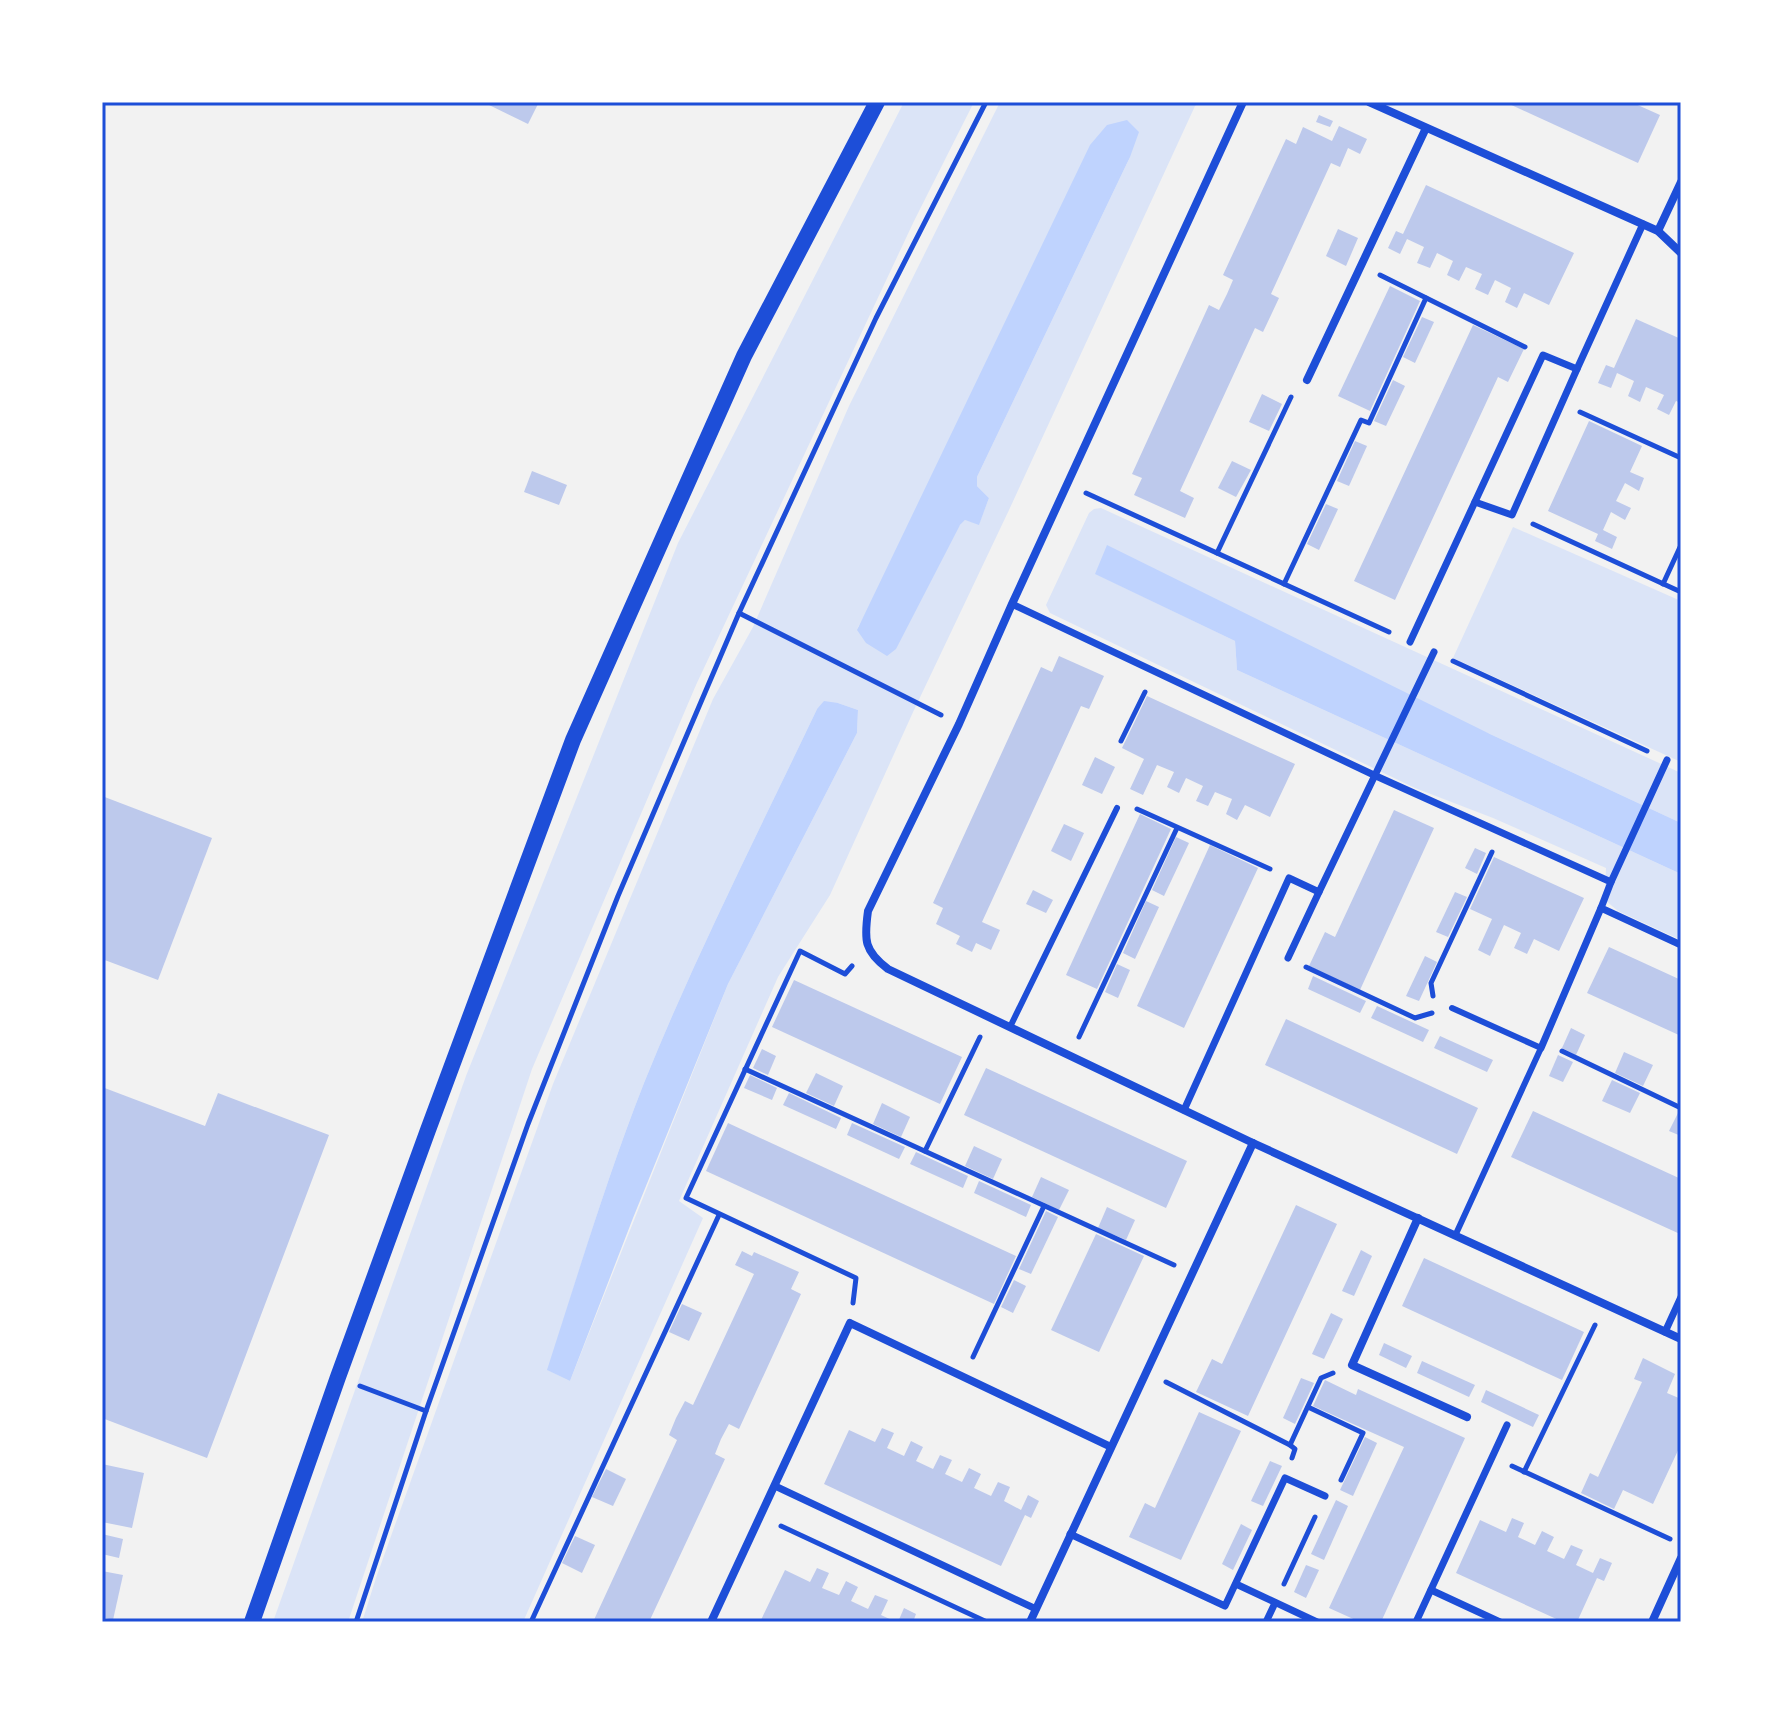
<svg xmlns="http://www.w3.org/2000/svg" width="1783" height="1724" viewBox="0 0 1783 1724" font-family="'Fira Sans Condensed',sans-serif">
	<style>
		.green { fill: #dbe4f7; fill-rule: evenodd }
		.water { fill: #bfd3fe }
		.building { fill: #bdc9ec }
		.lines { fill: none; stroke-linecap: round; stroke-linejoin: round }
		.path { stroke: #1d4ed8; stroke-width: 5 }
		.service { stroke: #1d4ed8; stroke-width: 6 }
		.pedestrian { stroke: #1d4ed8; stroke-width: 7 }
		.minor { stroke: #1d4ed8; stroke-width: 8 }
		.secondary { stroke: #1d4ed8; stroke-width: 16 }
		.neatline { fill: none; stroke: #1d4ed8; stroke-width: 3 }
	</style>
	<rect width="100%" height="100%" fill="#f2f2f2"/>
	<g class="green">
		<path d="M904 102H974L914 221 696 685 532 1069 348 1622H273L466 1076 678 543Z"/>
		<path d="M1000 102H1199L1195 106 1009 510 914 710 830 895 778 977 679 1201 703 1218 523 1622H362L376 1578 553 1084 713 699 753 627 849 406ZM1130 157 977 477V486L989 498 979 524 965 520 857 629ZM838 703 858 710 857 733 728 984 570 1381 548 1370C578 1274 607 1177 644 1083 695 956 758 833 817 709Z"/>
		<path d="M1101 508 1681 773V823L1490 734 1096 574 1235 641 1237 670 1681 874V940L1618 911 1605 900 1606 868 1493 818 1415 788 1050 613 1046 605 1089 513 1094 509Z"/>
		<path d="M1513 527 1681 601V762L1453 658Z"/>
	</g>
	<g class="water">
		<path d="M1127 120 1139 132 1130 157 977 477V486L989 498 979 525 965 520 960 525 896 649 887 656 866 643 857 630 1090 145 1107 125Z"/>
		<path d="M1107 545 1490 734 1681 823V874L1237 670 1235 641 1095 574Z"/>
		<path d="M824 701 838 703 858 710 857 733 728 984 633 1218 570 1381 547 1370C578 1274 607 1177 644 1083 695 956 758 833 817 709Z"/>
	</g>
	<g class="building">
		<path d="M483 102H539L528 124Z"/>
		<path d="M1505 102H1631L1660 115 1638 163Z"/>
		<path d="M1319 115 1333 121 1330 127 1316 122Z"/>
		<path d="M1339 126 1367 139 1360 154 1348 148 1340 167 1331 163 1271 294 1279 298 1263 332 1255 328 1180 491 1194 498 1185 518 1134 495 1142 478 1132 474 1209 305 1219 310 1227 294 1233 280 1223 275 1286 139 1296 144 1303 127 1332 141Z"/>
		<path d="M1426 185 1574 253 1549 305 1524 293 1517 308 1505 302 1511 288 1495 280 1488 295 1475 289 1482 274 1466 267 1459 281 1447 275 1453 261 1437 253 1430 268 1417 263 1424 247 1407 239 1400 254 1388 248 1396 231 1403 234Z"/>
		<path d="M1338 229 1358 238 1346 266 1326 256Z"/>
		<path d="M1390 286 1420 301 1370 411 1338 396Z"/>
		<path d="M1422 317 1434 322 1415 363 1403 357Z"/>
		<path d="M1636 319 1681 339V403L1676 401 1669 415 1657 409 1664 395 1646 387 1640 402 1628 396 1634 381 1617 373 1611 388 1598 383 1606 365 1614 368Z"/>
		<path d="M1473 325 1524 349 1508 382 1498 377 1395 600 1354 581Z"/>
		<path d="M1393 380 1405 386 1386 426 1374 421Z"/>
		<path d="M1262 394 1282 404 1269 431 1249 422Z"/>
		<path d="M1589 421 1642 446 1630 472 1644 478 1639 491 1625 483 1616 501 1631 508 1625 520 1611 512 1603 530 1617 537 1612 549 1595 541 1598 534 1548 511Z"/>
		<path d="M1355 441 1367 446 1349 486 1337 481Z"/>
		<path d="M1232 461 1251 470 1236 497 1218 488Z"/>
		<path d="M532 471 567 485 559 505 524 492Z"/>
		<path d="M1326 504 1338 509 1319 550 1307 544Z"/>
		<path d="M1059 656 1104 676 1089 709 1081 706 982 922 1000 930 991 950 976 943 972 952 956 944 960 936 936 924 943 908 933 903 1041 667 1052 672Z"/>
		<path d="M1147 696 1295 764 1270 817 1245 805 1237 820 1226 814 1232 799 1215 792 1208 806 1196 801 1203 786 1186 778 1179 793 1167 787 1174 772 1157 765 1143 795 1130 789 1144 759 1122 748Z"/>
		<path d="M1095 757 1115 767 1102 794 1082 785Z"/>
		<path d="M102 796 212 838 158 980 102 959Z"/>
		<path d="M1394 810 1434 828 1360 990 1309 966 1325 932 1335 937Z"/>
		<path d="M1140 814 1171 829 1097 989 1066 975Z"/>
		<path d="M1064 824 1084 833 1071 861 1051 851Z"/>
		<path d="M1176 837 1189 843 1164 896 1152 890Z"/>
		<path d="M1210 845 1258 868 1184 1028 1137 1006Z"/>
		<path d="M1475 848 1486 853 1477 874 1465 868Z"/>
		<path d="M1494 857 1584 898 1559 951 1534 939 1527 954 1514 948 1521 933 1504 925 1490 956 1478 950 1492 919 1470 909Z"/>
		<path d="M1033 890 1053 900 1046 913 1026 904Z"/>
		<path d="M1455 892 1467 897 1448 937 1436 932Z"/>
		<path d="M1146 901 1159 907 1135 959 1123 953Z"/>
		<path d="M1609 947 1681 980V1036L1587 993Z"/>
		<path d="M1425 956 1437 962 1419 1001 1406 996Z"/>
		<path d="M1117 964 1130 970 1118 998 1105 992Z"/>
		<path d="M1313 976 1366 1001 1360 1013 1308 989Z"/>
		<path d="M794 980 962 1057 940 1104 772 1027Z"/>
		<path d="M1377 1006 1429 1030 1423 1042 1371 1018Z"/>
		<path d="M1286 1019 1478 1108 1457 1154 1265 1065Z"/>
		<path d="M1571 1028 1585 1035 1576 1055 1562 1048Z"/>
		<path d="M1440 1036 1493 1060 1487 1072 1434 1048Z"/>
		<path d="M762 1049 776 1056 768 1075 753 1068Z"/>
		<path d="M1624 1052 1653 1065 1643 1086 1615 1073Z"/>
		<path d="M1558 1055 1573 1062 1563 1082 1549 1076Z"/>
		<path d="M986 1068 1187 1161 1166 1208 964 1115Z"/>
		<path d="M816 1073 843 1086 834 1106 806 1093Z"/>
		<path d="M750 1075 777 1088 772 1100 744 1088Z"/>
		<path d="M1612 1080 1640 1093 1630 1113 1602 1101Z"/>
		<path d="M102 1087 205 1126 218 1093 329 1135 207 1458 102 1418Z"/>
		<path d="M789 1093 841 1118 836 1129 783 1105Z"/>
		<path d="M882 1103 910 1117 901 1137 873 1124Z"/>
		<path d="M1533 1111 1681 1179 1680 1234 1511 1157Z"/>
		<path d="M1679 1111 1681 1112V1136L1669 1131Z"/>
		<path d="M728 1123 1016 1256 994 1304 706 1171Z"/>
		<path d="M852 1123 905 1147 899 1159 847 1135Z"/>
		<path d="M974 1146 1002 1159 993 1179 965 1166Z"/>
		<path d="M916 1152 968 1176 963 1188 910 1164Z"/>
		<path d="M1041 1177 1069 1190 1059 1210 1032 1197Z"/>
		<path d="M979 1181 1031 1205 1026 1217 974 1193Z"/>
		<path d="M1296 1205 1337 1224 1248 1416 1196 1392 1212 1359 1222 1364Z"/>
		<path d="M1107 1207 1135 1220 1126 1240 1098 1228Z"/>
		<path d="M1046 1211 1058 1217 1031 1274 1019 1269Z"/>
		<path d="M1096 1234 1144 1256 1099 1352 1051 1330Z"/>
		<path d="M1361 1250 1372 1256 1354 1296 1342 1291Z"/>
		<path d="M742 1251 752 1256 754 1252 799 1272 791 1289 801 1294 739 1429 729 1424 721 1439 715 1454 725 1459 649 1622H593L677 1440 669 1435 676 1418 685 1401 693 1405 754 1274 735 1265Z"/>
		<path d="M1424 1258 1584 1332 1562 1380 1402 1306Z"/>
		<path d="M1014 1280 1026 1286 1013 1313 1001 1307Z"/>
		<path d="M682 1304 702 1313 689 1341 669 1332Z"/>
		<path d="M1331 1313 1343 1319 1324 1359 1312 1354Z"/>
		<path d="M1384 1343 1412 1356 1406 1368 1379 1355Z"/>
		<path d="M1643 1358 1675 1374 1667 1393 1681 1399V1444L1653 1504 1623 1490 1614 1509 1581 1493 1590 1473 1598 1477 1642 1382 1634 1379Z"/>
		<path d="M1422 1361 1475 1385 1469 1397 1417 1373Z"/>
		<path d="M1301 1378 1314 1383 1295 1424 1283 1418Z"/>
		<path d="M1325 1380 1356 1395 1358 1389 1465 1438 1381 1622H1360L1329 1608 1404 1447 1313 1406Z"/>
		<path d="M1486 1390 1539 1415 1533 1427 1481 1402Z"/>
		<path d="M1199 1412 1241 1431 1181 1560 1129 1537 1145 1503 1155 1508Z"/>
		<path d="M882 1428 894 1433 887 1448 904 1456 911 1441 923 1447 916 1461 933 1469 940 1455 952 1460 945 1474 962 1482 969 1468 981 1474 974 1488 991 1496 998 1482 1010 1487 1004 1501 1021 1510 1028 1495 1039 1501 1031 1518 1025 1515 1001 1566 824 1484 849 1430 875 1442Z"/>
		<path d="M1365 1437 1377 1443 1353 1496 1340 1490Z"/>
		<path d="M1270 1461 1282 1466 1263 1506 1251 1501Z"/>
		<path d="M102 1464 144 1473 132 1528 102 1522Z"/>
		<path d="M606 1469 626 1479 613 1506 592 1497Z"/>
		<path d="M1336 1500 1348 1506 1324 1560 1311 1554Z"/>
		<path d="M1512 1518 1524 1523 1518 1537 1535 1545 1542 1531 1554 1537 1547 1551 1564 1559 1571 1545 1583 1550 1576 1565 1593 1573 1600 1558 1612 1563 1604 1581 1597 1578 1577 1622H1563L1456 1573 1480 1520 1506 1532Z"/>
		<path d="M1241 1524 1252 1530 1233 1570 1222 1564Z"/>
		<path d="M102 1534 123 1539 119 1558 102 1554Z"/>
		<path d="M575 1536 595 1545 582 1573 562 1563Z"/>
		<path d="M1306 1565 1319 1570 1306 1598 1294 1592Z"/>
		<path d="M817 1568 829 1573 822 1588 839 1595 846 1581 858 1587 851 1601 868 1609 875 1595 888 1600 881 1615 896 1622H760L785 1570 810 1582Z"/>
		<path d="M102 1571 123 1575 113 1620 102 1617Z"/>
		<path d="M904 1608 916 1614 913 1622H898Z"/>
	</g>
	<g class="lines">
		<g class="path">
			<path d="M1380 275 1525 347"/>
			<path d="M1580 412 1681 458"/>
			<path d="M1086 493 1389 632"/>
			<path d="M1533 524 1681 592"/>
			<path d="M1217 553 1291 397"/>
			<path d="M1284 584 1361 420 1369 423 1426 298"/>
			<path d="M1663 584 1681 545"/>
			<path d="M739 613 941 715"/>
			<path d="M1453 661 1647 751"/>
			<path d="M1121 741 1145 692"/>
			<path d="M1137 809 1270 869"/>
			<path d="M852 966 845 974 800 951 686 1198 856 1278 853 1303"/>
			<path d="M1306 967 1415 1018 1432 1013"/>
			<path d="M1433 996 1431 983 1492 852"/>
			<path d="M1079 1037 1177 828"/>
			<path d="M1562 1051 1681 1108"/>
			<path d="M745 1069 1174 1265"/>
			<path d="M925 1151 980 1037"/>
			<path d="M973 1357 1044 1206"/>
			<path d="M1166 1382 1290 1445"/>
			<path d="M360 1386 426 1411"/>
			<path d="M1308 1407 1363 1433 1341 1480"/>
			<path d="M1292 1458 1295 1449 1290 1445 1321 1378 1333 1373"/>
			<path d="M1512 1466 1670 1539"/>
			<path d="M1524 1472 1595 1325"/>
			<path d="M781 1526 987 1622"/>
			<path d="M1284 1584 1315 1517"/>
			<path d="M356 1622 426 1411 528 1124 618 896 739 613 876 318 986 102"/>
			<path d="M531 1622 719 1215"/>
		</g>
		<g class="service">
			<path d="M1452 1008 1541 1048 1455 1236"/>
			<path d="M1010 1027 1117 808"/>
		</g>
		<g class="pedestrian">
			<path d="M1475 502 1512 515 1577 369"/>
			<path d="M1012 604 1376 776 1611 882 1601 908 1681 945"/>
			<path d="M1410 642 1543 355 1577 369 1643 224"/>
			<path d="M1611 882 1667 760"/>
			<path d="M1288 958 1319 892"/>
			<path d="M1541 1048 1601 908"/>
			<path d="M1184 1110 1289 878 1319 892 1434 652"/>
			<path d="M1665 1332 1681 1297"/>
			<path d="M775 1486 1036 1609"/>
			<path d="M1070 1534 1225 1606 1285 1478 1325 1496"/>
			<path d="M1236 1584 1317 1622"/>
			<path d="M1431 1590 1500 1622"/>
			<path d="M1266 1622 1275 1603"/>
			<path d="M1416 1622 1507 1425"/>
		</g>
		<g class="minor">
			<path d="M1243 102 1012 604 959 724 868 911C864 940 864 951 888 969L1253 1143 1681 1339"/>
			<path d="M1369 102 1658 231 1681 253"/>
			<path d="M1658 231 1681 182"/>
			<path d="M1307 380 1426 128"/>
			<path d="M1418 1218 1352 1365 1467 1417"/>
			<path d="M711 1622 850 1323 1111 1447"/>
			<path d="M1030 1622 1253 1143"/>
			<path d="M1652 1622 1681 1558"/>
		</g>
		<path class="secondary" d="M252 1622 338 1377 428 1130 573 740 744 356 877 102"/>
	</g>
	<rect width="1783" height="1724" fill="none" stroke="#ffffff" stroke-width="208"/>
	<rect x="104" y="104" width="1575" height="1516" class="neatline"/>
</svg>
